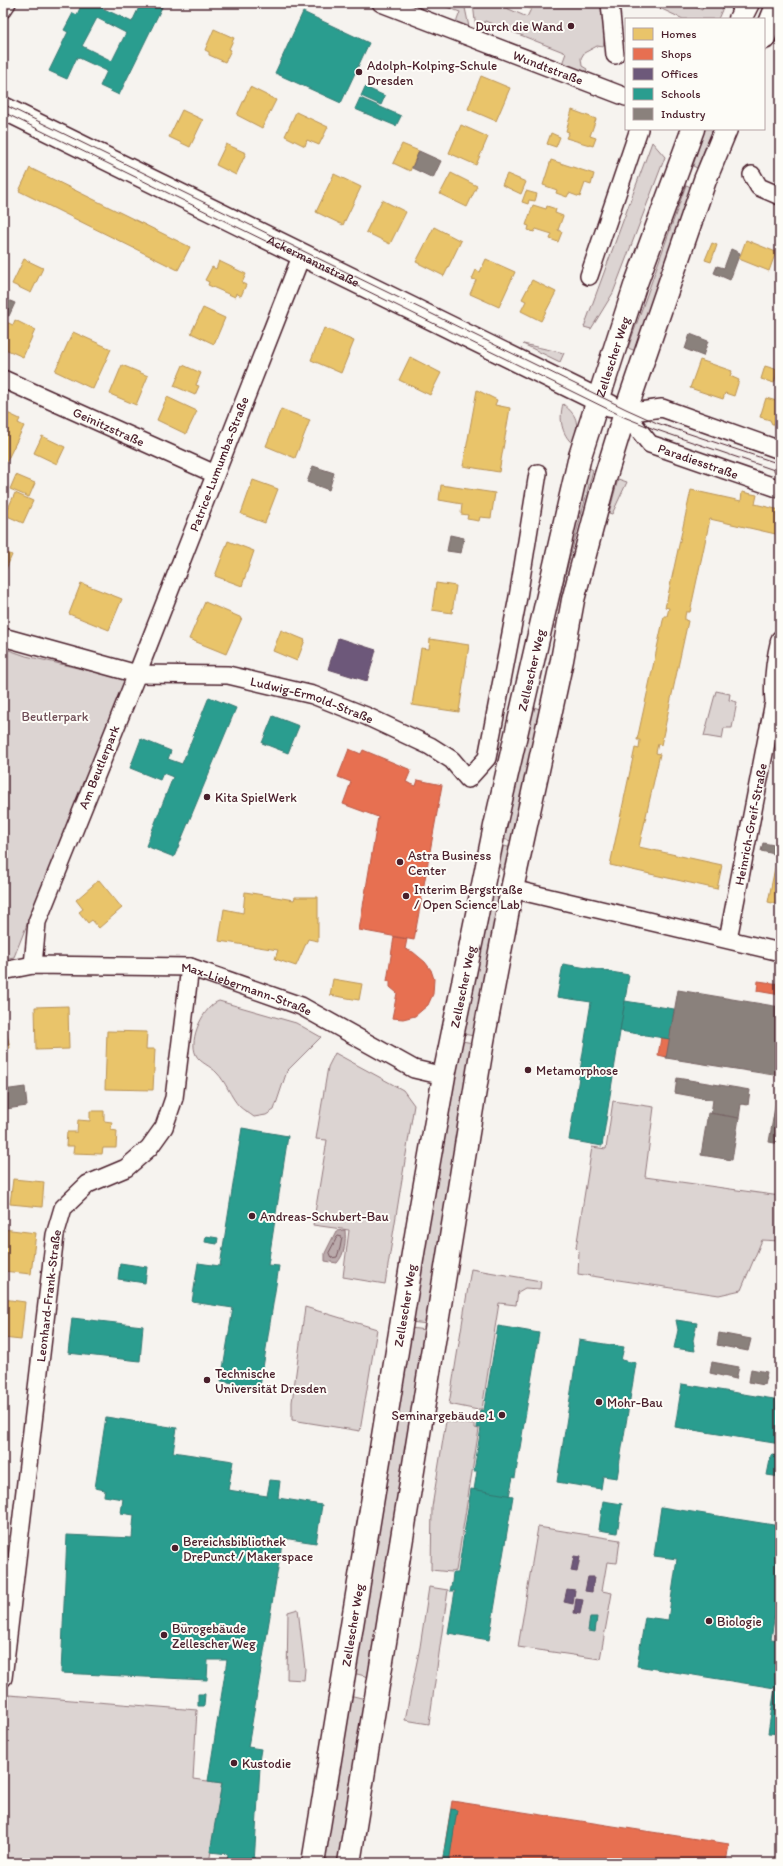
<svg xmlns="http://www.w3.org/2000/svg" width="783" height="1866" viewBox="0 0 783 1866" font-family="Itim,sans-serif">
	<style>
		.green { fill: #dcd4d2; stroke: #937a7e }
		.water { fill: #bbabac; stroke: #8e7378 }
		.homes { fill: #e9c46a; stroke: #b99257 }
		.shops { fill: #e76f51; stroke: #b85746 }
		.offices { fill: #6d597a; stroke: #624862 }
		.schools { fill: #2a9d8f; stroke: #347771; fill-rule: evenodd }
		.industry { fill: #8a817c; stroke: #776464 }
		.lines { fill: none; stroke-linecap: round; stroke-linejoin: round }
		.shore { stroke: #77575f; stroke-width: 1 }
		.street-casing { stroke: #4a1f2b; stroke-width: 20 }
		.secondary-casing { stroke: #4a1f2b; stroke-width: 25 }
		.street { stroke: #fdfcf7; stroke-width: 17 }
		.secondary { stroke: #fdfcf7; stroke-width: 22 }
		.tram { stroke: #4a1f2b; stroke-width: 1 }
		.poi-dot { fill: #4a1f2b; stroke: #fdfcf7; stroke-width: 1.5 }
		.labels { text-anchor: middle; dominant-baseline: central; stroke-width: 4; stroke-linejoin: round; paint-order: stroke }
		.poi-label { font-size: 13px; fill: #4a1f2b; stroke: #fdfcf7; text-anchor: start }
		.street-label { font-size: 13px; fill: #4a1f2b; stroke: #fdfcf7 }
		.park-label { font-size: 13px; fill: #6e4c55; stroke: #fdfcf7 }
	</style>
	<rect width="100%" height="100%" fill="#f6f3ef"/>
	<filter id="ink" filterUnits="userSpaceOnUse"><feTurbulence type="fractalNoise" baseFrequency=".025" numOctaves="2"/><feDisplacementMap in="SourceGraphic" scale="8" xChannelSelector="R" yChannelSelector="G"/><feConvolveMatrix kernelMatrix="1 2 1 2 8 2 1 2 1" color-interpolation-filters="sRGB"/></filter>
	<g filter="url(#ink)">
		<g class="green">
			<path d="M436 3H464L469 27 456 23 460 12Z"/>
			<path d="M473 3H495L527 17 534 3H606L605 38 603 47 597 46 584 53 581 58 582 66 587 69 586 72 562 64 566 53 485 21 481 32 476 30Z"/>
			<path d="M649 3H687L702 10 705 3H725L718 19H683Z"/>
			<path d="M704 129H713L697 168 693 166Z"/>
			<path d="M652 142 665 157 613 293 591 329 584 327Z"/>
			<path d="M686 185 691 187 636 351 628 348Z"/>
			<path d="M523 344 564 353 560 362Z"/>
			<path d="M563 404C580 418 578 424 573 444 561 434 559 418 563 404Z"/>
			<path d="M588 467 593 470 560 595 556 594Z"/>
			<path d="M618 479 627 482 612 514 609 513Z"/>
			<path d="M3 648 26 656 125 679 14 957 3 959Z"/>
			<path d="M716 691 730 694 729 700 737 702 732 728H724L722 739 704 736Z"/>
			<path d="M530 706 540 709 512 841 502 839Z"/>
			<path d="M501 845 511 848 505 875 497 863Z"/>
			<path d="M490 889 499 900 474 1036 463 1034Z"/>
			<path d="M219 1001 296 1023 321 1037 287 1071 274 1110 266 1115 254 1117C249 1113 243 1110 239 1106 230 1096 226 1082 217 1073 211 1066 200 1063 196 1055 188 1039 204 1006 219 1001Z"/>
			<path d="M462 1041 473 1043 427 1324 411 1322 425 1234Z"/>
			<path d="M335 1053 403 1090 414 1105 385 1284 343 1277 349 1230 313 1225 327 1140 316 1139 328 1067Z"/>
			<path d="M613 1101 654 1107 645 1177 780 1196V1241L762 1240 741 1290 719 1295 578 1274 579 1251 576 1248 592 1147 606 1149Z"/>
			<path d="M471 1269 541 1281 540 1289 525 1288 518 1292 516 1305 499 1303 482 1409H478V1410L449 1404Z"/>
			<path d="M305 1307 377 1329 360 1431 292 1420V1402Z"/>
			<path d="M410 1328 426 1330 369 1677 353 1673Z"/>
			<path d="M446 1421 475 1425V1428L479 1429 456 1571 451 1572 431 1570 432 1507Z"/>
			<path d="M538 1527 620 1540 617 1563 607 1562 602 1591 612 1593 600 1659 518 1647Z"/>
			<path d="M429 1587 448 1590 429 1724 405 1720 420 1647Z"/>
			<path d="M298 1609 305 1669 304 1680 287 1679 288 1612Z"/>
			<path d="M9 1695 197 1710 193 1779 222 1783 209 1863H37L3 1861V1744Z"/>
			<path d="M349 1695 366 1699 339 1863H322Z"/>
		</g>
		<path class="water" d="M345 1230C346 1241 345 1254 337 1263L325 1261V1253L336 1231Z"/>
		<g class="homes">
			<path d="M518 3H534L531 9Z"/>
			<path d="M214 29 234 38 229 49 231 50 225 62 209 55V52L205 50Z"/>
			<path d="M481 76 510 88 496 121 468 109Z"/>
			<path d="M250 87 276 100 262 128 237 115Z"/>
			<path d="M182 110 203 120 190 147 169 137Z"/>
			<path d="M572 110 596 119 590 136 596 138 593 146 566 138 569 132 566 131Z"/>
			<path d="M296 112 328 127 319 145 307 140 305 146 285 136Z"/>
			<path d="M461 125 488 137 476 165 449 153Z"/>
			<path d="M551 133 560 137 556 147 547 144Z"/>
			<path d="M226 144 246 153 236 175 216 165Z"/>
			<path d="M402 144 419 151 410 171 393 163Z"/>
			<path d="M551 160 594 174 591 185 585 183 580 197 569 193 567 197 556 193 557 190 543 185Z"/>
			<path d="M30 168 190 247 178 270 19 191Z"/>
			<path d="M451 173 477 186 467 207 440 194Z"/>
			<path d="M334 174 361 187 343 225 316 212Z"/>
			<path d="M507 174 526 182 521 194 502 185Z"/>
			<path d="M526 191 537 194 535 201 529 200 528 204 522 202Z"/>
			<path d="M382 200 406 212 390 244 366 232Z"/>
			<path d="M533 205 546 209 547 206 556 209 555 213 563 216 558 230 562 232 558 242 550 239 552 234 536 229 534 232 528 230 529 226 526 225Z"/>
			<path d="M434 227 461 241 444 276 416 262Z"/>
			<path d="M746 240 776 252 769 271 739 259Z"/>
			<path d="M712 243 717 245 711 262 705 260Z"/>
			<path d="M24 259 43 268 31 293 12 284Z"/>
			<path d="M486 259 515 272 499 307 470 294 476 280 472 279 476 270 480 272Z"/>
			<path d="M219 261 246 274 242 283 246 285 241 296 236 293 235 297 208 285 209 282 205 280 212 267 216 269Z"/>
			<path d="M532 280 556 292 541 321 521 311 526 301 522 299Z"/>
			<path d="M203 308 225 318 214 344 191 333Z"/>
			<path d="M15 320 35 330 23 357 3 348V329L6 322 13 325Z"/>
			<path d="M324 328 354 341 341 373 311 360Z"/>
			<path d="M73 332 111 349 93 389 55 371Z"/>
			<path d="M410 357 441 373 430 395 399 380Z"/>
			<path d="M700 360 732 371 730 376 739 380 734 396 725 393 723 399 690 388Z"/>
			<path d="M122 365 148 376 136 405 110 394Z"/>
			<path d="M183 365 201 373 196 385 199 386 195 395 174 386Z"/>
			<path d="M765 366 778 370 774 383 761 379Z"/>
			<path d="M477 390 497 400 495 405 510 408 499 472 463 466Z"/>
			<path d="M167 397 197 411 186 434 157 420Z"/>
			<path d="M766 398 780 402V424H772L770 420 760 417Z"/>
			<path d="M281 409 310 420 295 458 266 446Z"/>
			<path d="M3 411 20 419 18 423 24 426 6 463 3 461Z"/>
			<path d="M42 436 65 447 57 464 34 453Z"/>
			<path d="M16 475 35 483 29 497 10 489Z"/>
			<path d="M253 480 278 489 265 523 241 514Z"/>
			<path d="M441 485 495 493 491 518 480 517 479 521 467 519 468 515 461 514 462 504 439 500Z"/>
			<path d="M691 490 741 501 742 492 757 495 755 504 780 510V535L710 519 690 612H686L685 616V620L688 621 661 745 658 744 657 748 656 753 660 754 639 847 722 865 717 889 610 865 635 748 639 749 640 740H637L664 616H667L669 608 665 607 667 600Z"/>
			<path d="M15 493 33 501 23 523 5 515Z"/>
			<path d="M228 541 254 551 242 586 215 576Z"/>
			<path d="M3 551 12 555 3 576Z"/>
			<path d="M81 583 122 599 109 630 69 614Z"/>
			<path d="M436 583 456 586 452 613 432 610Z"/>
			<path d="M205 602 242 618 226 654 189 639Z"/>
			<path d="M281 630 305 640 297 661 273 651Z"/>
			<path d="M430 639 469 645 459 712 412 705 421 648 429 649Z"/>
			<path d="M775 868 780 869V905L768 902Z"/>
			<path d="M99 880 122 908 99 928 92 920 88 923 79 912 83 909 76 900Z"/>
			<path d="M245 892 294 900 295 897H318V941L308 939 296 966 275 959 278 950 219 941 224 909 243 913Z"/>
			<path d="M333 979 362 984 359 1000 330 995Z"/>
			<path d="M68 1006 69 1049 36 1050 35 1007Z"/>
			<path d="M3 1016 10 1048 3 1049Z"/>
			<path d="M107 1031 147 1032 146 1049H155L153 1090 105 1089Z"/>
			<path d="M90 1111H104V1121L112 1122 111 1130 117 1131 116 1148H103L102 1154 73 1153 74 1146H66L67 1132H77L78 1120 90 1121Z"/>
			<path d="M13 1179 44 1182 42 1207 10 1204Z"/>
			<path d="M3 1229 36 1233 31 1274 3 1271Z"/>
			<path d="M3 1299 25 1302 21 1340 3 1338Z"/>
		</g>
		<g class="shops">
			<path d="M349 749 361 754 363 750 411 770 406 782 416 786 418 780 442 785 414 940 359 930 378 817 343 804 351 782 338 777Z"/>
			<path d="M394 937 407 939 405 949 413 952 425 962 431 970 434 979 433 994 428 1005 415 1016 403 1019 392 1018 397 993 390 987V981H387Z"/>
			<path d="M758 981 780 984V995L757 991Z"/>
			<path d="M661 1038 670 1039 667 1057 658 1055Z"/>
			<path d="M452 1801 729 1844 726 1863H442Z"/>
		</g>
		<g class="offices">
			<path d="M338 638 376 650 367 681 328 669Z"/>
			<path d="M574 1556 580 1557 577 1572 571 1571Z"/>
			<path d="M588 1577H594L592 1592 585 1591Z"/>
			<path d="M567 1589 575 1590 573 1604 564 1602Z"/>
			<path d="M576 1599 583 1600 580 1614 574 1613Z"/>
		</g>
		<g class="schools">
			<path d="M82 3H104L102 8 132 22 141 3H164L119 95 100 86 107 71 77 57 67 79 49 71 68 32 64 30 73 13 77 15ZM97 18 126 33 112 61 82 46Z"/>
			<path d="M303 12 369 43 341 103 275 73Z"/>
			<path d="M365 87 385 96 381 105 361 96Z"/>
			<path d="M360 98 401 116 396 126 355 109Z"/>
			<path d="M209 697 236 708 174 857 146 846 173 777 163 773 160 780 130 768 141 739 171 751 168 759 182 764Z"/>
			<path d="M273 716 299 726 288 753 262 743Z"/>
			<path d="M563 964 629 975 602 1146 569 1140 591 1002 557 997Z"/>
			<path d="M625 1001 674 1009 670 1039 620 1031Z"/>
			<path d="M242 1128 288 1136 268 1265 279 1266 260 1387 221 1381 233 1308 192 1302 198 1263 220 1266Z"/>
			<path d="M206 1236 218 1238 217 1244 205 1242Z"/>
			<path d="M120 1263 147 1267 145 1283 118 1279Z"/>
			<path d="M72 1318 143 1326 140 1361 68 1353Z"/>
			<path d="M676 1320 697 1323 693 1340 695 1351 674 1348 678 1330Z"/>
			<path d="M498 1326 539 1333 515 1478 513 1477 509 1496 474 1490 477 1471H474L481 1428H477L478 1419 480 1410H484Z"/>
			<path d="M579 1340 624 1347 621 1360 636 1363 617 1478 603 1476 601 1489 557 1482Z"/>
			<path d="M682 1384 780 1400V1444L675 1427Z"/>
			<path d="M106 1417 177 1428 173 1452 233 1461 228 1490 267 1496 270 1480 280 1481 278 1498 322 1505 316 1543 283 1538 248 1747 261 1749 258 1767H260L254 1863H227L228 1854 210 1852 222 1783 208 1781 227 1660H208L207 1680 61 1673 67 1535 132 1538 134 1515 121 1513 123 1499 104 1496 105 1490 95 1488Z"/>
			<path d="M771 1455 780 1456V1477L767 1475Z"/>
			<path d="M471 1489 513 1496 489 1640 448 1633 455 1591H450L452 1582 453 1573H458Z"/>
			<path d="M603 1501 622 1504 617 1533 599 1530Z"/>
			<path d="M661 1507 780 1526V1580L771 1639 780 1640V1734L768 1733 775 1688 637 1666 645 1617 668 1620 677 1559 654 1556Z"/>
			<path d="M590 1617H597L595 1632 588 1631Z"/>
			<path d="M198 1694H205L204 1706H198Z"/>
			<path d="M451 1809 457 1810 449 1863H442Z"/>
		</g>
		<g class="industry">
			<path d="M419 151 441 161 433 178 412 168Z"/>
			<path d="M731 249 740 253 730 280 714 273 717 266 724 268Z"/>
			<path d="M3 298 15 303 9 316 3 314Z"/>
			<path d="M690 334 708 341 703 356 685 349Z"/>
			<path d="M313 466 334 473 329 490 307 482Z"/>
			<path d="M450 535 464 538 461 553 447 551Z"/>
			<path d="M763 843 780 846 779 855 761 851Z"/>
			<path d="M678 990 780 1007V1076L666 1058Z"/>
			<path d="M677 1078 750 1090 748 1105 741 1104 739 1118 711 1113 713 1100 675 1093Z"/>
			<path d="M25 1087 27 1106 6 1109 3 1090Z"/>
			<path d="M777 1095 780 1096V1144L769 1142Z"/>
			<path d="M708 1113 739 1118 732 1160 701 1155Z"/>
			<path d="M719 1333 751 1339 748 1351 717 1345Z"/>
			<path d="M712 1362 739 1367 736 1379 710 1373Z"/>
			<path d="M751 1369 767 1372 764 1385 749 1382Z"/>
		</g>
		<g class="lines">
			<path class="shore" d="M338 1236 342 1237 340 1248 337 1257 331 1258 329 1253Z"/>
			<g class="street-casing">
				<g id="street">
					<path id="s1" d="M381 3 626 97"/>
					<path d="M610 3 615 55"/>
					<path d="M3 9 7 3"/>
					<path d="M752 175 759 187 780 196"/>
					<path id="s2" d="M302 254 137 674 228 675 313 695 366 716 430 746 452 760 468 779 487 758 518 597 538 473"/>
					<path d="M589 276 639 129"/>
					<path id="s3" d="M3 379 215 474"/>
					<path id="s4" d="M625 413 650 444 780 489"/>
					<path d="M625 413 662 408 780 450"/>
					<path d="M3 637 137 674 37 922 33 965"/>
					<path d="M512 889 780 952"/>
					<path id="s5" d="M728 939 774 702C772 680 775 660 780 639"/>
					<path id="s6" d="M3 971 33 965 190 967 301 1006 414 1069 444 1076"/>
					<path id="s7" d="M3 1678 55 1235 63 1208 88 1184 126 1168 149 1148 164 1127 174 1098 190 967"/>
				</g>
			</g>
			<g class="secondary-casing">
				<g id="secondary">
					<path d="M740 19 748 3"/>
					<path d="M764 38 778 3"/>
					<path id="s8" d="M3 108 610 406"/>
					<path id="s9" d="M313 1863 418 1223 444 1076 495 826 580 456 635 286 693 129"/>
					<path d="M349 1863 483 1041 512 889 562 660 573 600 605 478 625 413 705 180 726 129"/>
				</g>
			</g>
			<use href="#street" class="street"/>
			<use href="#secondary" class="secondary"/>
			<g class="tram">
				<path d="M3 104 626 409 657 423 780 464"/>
				<path d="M3 112 624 417 654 429 780 472"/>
			</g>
		</g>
	</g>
	<g class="poi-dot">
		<circle cx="571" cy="26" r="4"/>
		<circle cx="359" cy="72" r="4"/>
		<circle cx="207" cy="797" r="4"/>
		<circle cx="400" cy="862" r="4"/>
		<circle cx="406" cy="896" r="4"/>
		<circle cx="528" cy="1070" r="4"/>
		<circle cx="252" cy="1216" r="4"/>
		<circle cx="207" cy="1380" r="4"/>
		<circle cx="599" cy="1402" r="4"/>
		<circle cx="502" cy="1415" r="4"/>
		<circle cx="175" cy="1548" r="4"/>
		<circle cx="709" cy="1621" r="4"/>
		<circle cx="164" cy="1635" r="4"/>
		<circle cx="234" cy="1763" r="4"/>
	</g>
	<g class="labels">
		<g class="poi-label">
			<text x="563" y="26" text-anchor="end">Durch die Wand</text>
			<text x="367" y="65">Adolph-Kolping-Schule<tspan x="367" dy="15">Dresden</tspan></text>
			<text x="215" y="797">Kita SpielWerk</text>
			<text x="408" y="855">Astra Business<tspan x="408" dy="15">Center</tspan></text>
			<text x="414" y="889">Interim Bergstraße<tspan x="414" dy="15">/ Open Science Lab</tspan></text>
			<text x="536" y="1070">Metamorphose</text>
			<text x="260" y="1216">Andreas-Schubert-Bau</text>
			<text x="215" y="1373">Technische<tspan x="215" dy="15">Universität Dresden</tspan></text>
			<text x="607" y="1402">Mohr-Bau</text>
			<text x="494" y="1415" text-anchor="end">Seminargebäude 1</text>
			<text x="183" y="1541">Bereichsbibliothek<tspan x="183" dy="15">DrePunct / Makerspace</tspan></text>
			<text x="717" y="1621">Biologie</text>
			<text x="172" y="1628">Bürogebäude<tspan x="172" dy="15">Zellescher Weg</tspan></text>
			<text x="242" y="1763">Kustodie</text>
		</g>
		<g class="street-label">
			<text stroke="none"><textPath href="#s1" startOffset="179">Wundtstraße</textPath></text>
			<text stroke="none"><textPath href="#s8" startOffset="346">Ackermannstraße</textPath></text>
			<text stroke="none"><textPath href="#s9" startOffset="1537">Zellescher Weg</textPath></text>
			<text stroke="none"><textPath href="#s3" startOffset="116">Geinitzstraße</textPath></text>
			<text stroke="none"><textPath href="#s4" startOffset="91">Paradiesstraße</textPath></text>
			<text transform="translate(219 464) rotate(-69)">Patrice-Lumumba-Straße</text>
			<text stroke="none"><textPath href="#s9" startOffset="1213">Zellescher Weg</textPath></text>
			<text stroke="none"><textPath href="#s2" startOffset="630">Ludwig-Ermold-Straße</textPath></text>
			<text transform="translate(99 767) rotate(-68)">Am Beutlerpark</text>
			<text stroke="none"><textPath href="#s5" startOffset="117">Heinrich-Greif-Straße</textPath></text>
			<text stroke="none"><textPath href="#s9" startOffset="889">Zellescher Weg</textPath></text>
			<text stroke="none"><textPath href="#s6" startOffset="248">Max-Liebermann-Straße</textPath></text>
			<text stroke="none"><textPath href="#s7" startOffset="385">Leonhard-Frank-Straße</textPath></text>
			<text stroke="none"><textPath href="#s9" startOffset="565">Zellescher Weg</textPath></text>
			<text stroke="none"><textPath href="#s9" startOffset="241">Zellescher Weg</textPath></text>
		</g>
		<g class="park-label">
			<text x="55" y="716">Beutlerpark</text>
		</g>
	</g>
	<rect width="783" height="1866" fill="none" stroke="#fdfcf7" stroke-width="16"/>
	<rect x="8" y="8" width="767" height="1850" fill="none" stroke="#4a1f2b" stroke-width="1.5" filter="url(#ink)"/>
	<rect x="625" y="18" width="140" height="112" fill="#fdfcf7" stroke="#b5a4a5"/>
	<rect x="633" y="28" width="20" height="12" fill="#e9c46a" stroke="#b5a4a5"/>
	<text x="661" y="38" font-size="12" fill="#4a1f2b">Homes</text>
	<rect x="633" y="48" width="20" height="12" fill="#e76f51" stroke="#b5a4a5"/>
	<text x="661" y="58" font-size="12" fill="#4a1f2b">Shops</text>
	<rect x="633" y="68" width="20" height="12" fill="#6d597a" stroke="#b5a4a5"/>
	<text x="661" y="78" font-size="12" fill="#4a1f2b">Offices</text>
	<rect x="633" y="88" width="20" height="12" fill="#2a9d8f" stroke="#b5a4a5"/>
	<text x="661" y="98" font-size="12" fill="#4a1f2b">Schools</text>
	<rect x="633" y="108" width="20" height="12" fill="#8a817c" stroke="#b5a4a5"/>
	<text x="661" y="118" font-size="12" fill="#4a1f2b">Industry</text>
</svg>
